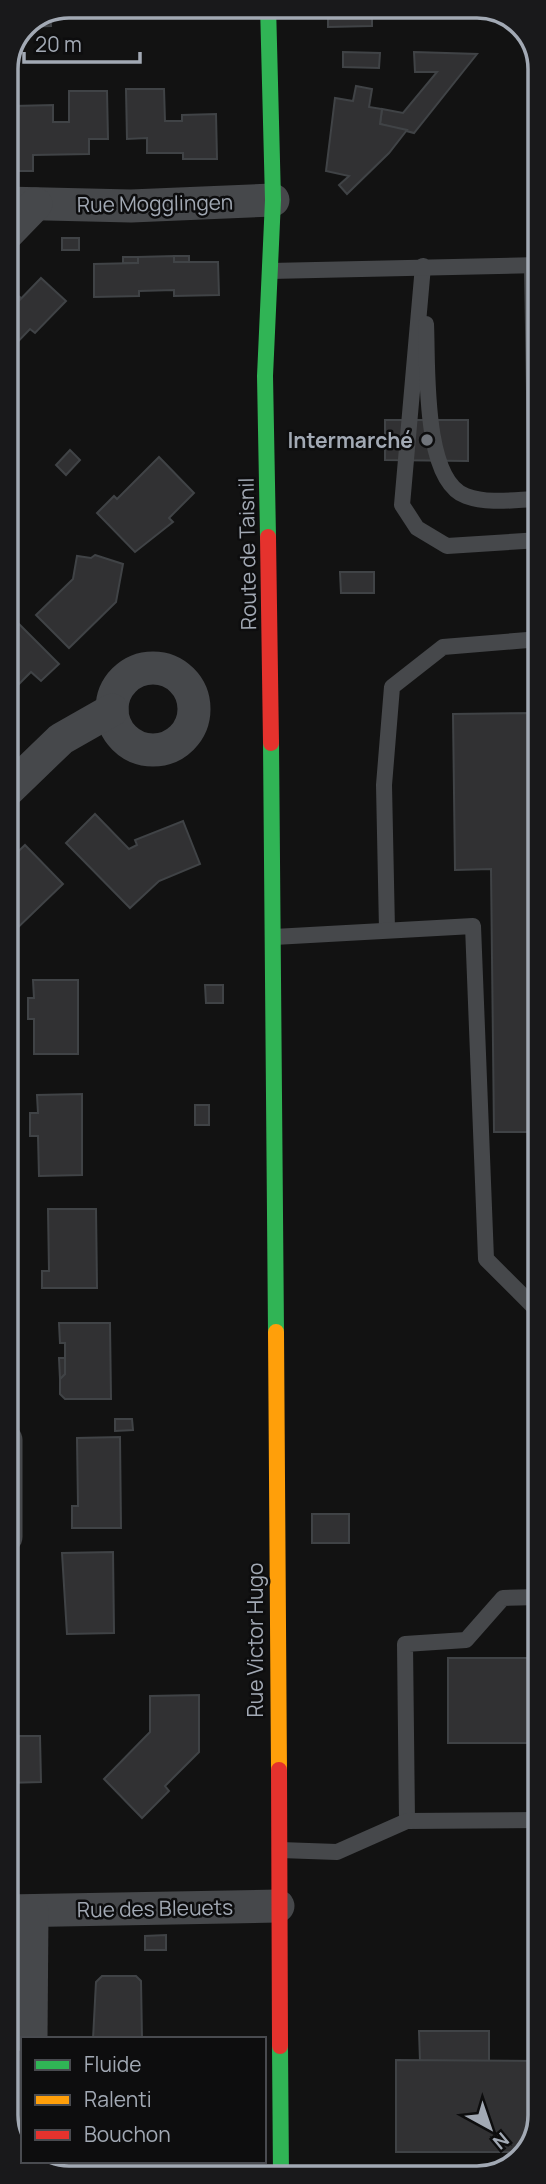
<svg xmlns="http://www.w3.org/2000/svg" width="546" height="2184" viewBox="0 0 546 2184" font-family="Manrope,sans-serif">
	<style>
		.building { fill: #313133; stroke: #404346; stroke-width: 2 }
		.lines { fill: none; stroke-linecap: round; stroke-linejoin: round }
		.lane { stroke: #46484b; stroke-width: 16 }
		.street { stroke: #46484b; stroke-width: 33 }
		.fast { stroke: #30b455; stroke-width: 16 }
		.slow { stroke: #ff9f0a; stroke-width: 16 }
		.jam { stroke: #e5322d; stroke-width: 16 }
		.poi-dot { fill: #70747b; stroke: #0d0d0e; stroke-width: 2.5 }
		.labels { text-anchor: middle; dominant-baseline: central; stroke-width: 5; stroke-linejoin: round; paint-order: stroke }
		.street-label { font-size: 21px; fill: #a2a9b4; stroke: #0d0d0e }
		.poi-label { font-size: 21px; font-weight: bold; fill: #a2a9b4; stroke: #0d0d0e; text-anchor: end }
		.rim { fill: none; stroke: #a2a9b4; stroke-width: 3.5 }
	</style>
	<rect width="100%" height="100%" fill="#121212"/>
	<g class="building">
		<path d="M328 6H372V26L328 27Z"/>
		<path d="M50 13 51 26 23 27 24 24Z"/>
		<path d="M343 52 380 53 379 68 343 67Z"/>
		<path d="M414 52 477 54 414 133 380 124 382 109 403 113 437 72H415Z"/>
		<path d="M356 86 372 89 369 107 382 109 380 124 407 130 389 153 347 194 339 185 349 176 326 171 335 98 353 101Z"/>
		<path d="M126 89H164L165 121H182V115L216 114 217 159H183V153H147V138L127 139Z"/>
		<path d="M69 91H107L108 139H89V154L33 155V171H15L14 106 53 105V122H69Z"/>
		<rect x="62" y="238" width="17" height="12"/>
		<path d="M174 256V262H218L219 295 174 296V290L139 291V296L94 297V264L138 263V257Z"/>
		<rect x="174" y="256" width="15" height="6"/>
		<rect x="123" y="257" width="15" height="6"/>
		<path d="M41 278 66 301 35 333 30 329 6 354 10 358 5 363V306L11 309Z"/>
		<path d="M17 295 21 298 11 309 6 305Z"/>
		<path d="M385 420H468V461L385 460Z"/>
		<path d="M70 450 80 460 66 475 56 465Z"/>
		<path d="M159 457 194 493 169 518 173 522 135 552 97 513 114 496 117 499Z"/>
		<path d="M95 555 123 564 116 602 69 648 36 615 73 579 77 556 91 558Z"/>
		<path d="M340 572H374V593H341Z"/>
		<path d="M17 622 59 664 41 681 31 672 6 697V633Z"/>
		<path d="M540 713V1132H494L491 869 455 870 453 714Z"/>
		<path d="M95 814 129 849 137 845 135 840 183 821 200 864 159 881 130 908 66 843Z"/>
		<path d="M25 845 63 884 7 938 6 872 11 867 7 862Z"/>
		<path d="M33 980H78V1054H34V1019H28V998H34Z"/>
		<path d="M205 985H223V1003H206Z"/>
		<path d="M82 1094V1175L39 1176 38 1136H30V1113H38L37 1095Z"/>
		<rect x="195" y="1105" width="14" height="20"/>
		<path d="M48 1209H96L97 1288H42V1271H49Z"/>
		<path d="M59 1323H110L111 1399H65L60 1394V1379L65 1374V1343H60Z"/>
		<path d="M59 1358H65V1374L60 1379Z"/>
		<path d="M115 1419H132L133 1430 115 1431Z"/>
		<path d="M120 1437 121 1528H72V1506H78L77 1438Z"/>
		<rect x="312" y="1514" width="37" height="29"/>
		<path d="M113 1552 114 1633 67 1634 62 1553Z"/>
		<path d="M448 1658H540L541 1743H448Z"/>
		<path d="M199 1695V1752L165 1786 169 1791 142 1818 104 1779 150 1732V1696Z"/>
		<path d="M14 1736H40L41 1782 6 1783V1739H14Z"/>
		<path d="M166 1935V1950H145V1936Z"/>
		<path d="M102 1976H136L141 1981 142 2039H93L96 1982Z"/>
		<path d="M419 2031H489V2061H420Z"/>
		<path d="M396 2060 541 2061V2116L527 2152H396Z"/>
	</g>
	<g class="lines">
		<g class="lane">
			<path d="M532 265 536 518 540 521"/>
			<path d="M423 266 402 505 417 528 447 546 540 540"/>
			<path d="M270 271 540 265"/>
			<path d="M426 324C428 364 422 480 466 496 488 504 513 500 536 499"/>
			<path d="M387 930 384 785 392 687 443 647 540 639"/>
			<path d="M274 937 473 926 486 1259 540 1313"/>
			<path d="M407 1821 405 1644 466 1640 503 1598 540 1597"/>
			<path d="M280 1850 337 1852 407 1821 541 1820"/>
		</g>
		<g class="street">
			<path d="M5 203 131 206 273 200"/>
			<path d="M5 236 36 204"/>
			<circle cx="153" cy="709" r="41"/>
			<path d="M6 792 61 739 112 710"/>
			<path d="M6 1440V1537"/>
			<path d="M6 1911 278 1906"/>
			<path d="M31 2039 32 1911"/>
			<path d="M30 2164 31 2161"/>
		</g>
		<g class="fast">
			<path d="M268 537 265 376 273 200 268 5"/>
			<path d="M271 743 276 1332"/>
			<path d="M280 2046 281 2178"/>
		</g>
		<path class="slow" d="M276 1332 279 1770"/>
		<g class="jam">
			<path d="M268 537 271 743"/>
			<path d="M279 1770 280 2046"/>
		</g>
	</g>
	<circle class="poi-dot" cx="427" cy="440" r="7"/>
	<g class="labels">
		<g class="street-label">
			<text transform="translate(155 203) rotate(-1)">Rue Mogglingen</text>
			<text transform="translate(247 554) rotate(-91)">Route de Taisnil</text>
			<text transform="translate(255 1640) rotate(-90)">Rue Victor Hugo</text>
			<text transform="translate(155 1908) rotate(-1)">Rue des Bleuets</text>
		</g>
		<g class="poi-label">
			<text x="413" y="440">Intermarché</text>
		</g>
	</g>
	<path d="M0 0H546V2184H0ZM69 18H477A51 51 0 0 1 528 69V2115A51 51 0 0 1 477 2166H69A51 51 0 0 1 18 2115V69A51 51 0 0 1 69 18Z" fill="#19191b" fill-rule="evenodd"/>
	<path class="rim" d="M69 18H477A51 51 0 0 1 528 69V2115A51 51 0 0 1 477 2166H69A51 51 0 0 1 18 2115V69A51 51 0 0 1 69 18Z"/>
	<rect x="21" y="2037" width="245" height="126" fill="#0d0d0e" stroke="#494b50" stroke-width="2"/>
	<rect x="35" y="2060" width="35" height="10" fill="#30b455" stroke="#494b50" stroke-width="2"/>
	<text x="84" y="2072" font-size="21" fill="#a2a9b4">Fluide</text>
	<rect x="35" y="2095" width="35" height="10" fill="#ff9f0a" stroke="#494b50" stroke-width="2"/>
	<text x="84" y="2107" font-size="21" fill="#a2a9b4">Ralenti</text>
	<rect x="35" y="2130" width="35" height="10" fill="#e5322d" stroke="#494b50" stroke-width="2"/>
	<text x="84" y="2142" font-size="21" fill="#a2a9b4">Bouchon</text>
	<g transform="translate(490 2128) rotate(140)" stroke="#0d0d0e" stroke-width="5" paint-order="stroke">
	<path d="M0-5L12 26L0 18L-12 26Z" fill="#a2a9b4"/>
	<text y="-10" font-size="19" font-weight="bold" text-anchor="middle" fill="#a2a9b4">N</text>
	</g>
	<path d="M24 52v10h116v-10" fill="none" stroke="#a2a9b4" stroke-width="3.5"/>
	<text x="35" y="52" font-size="21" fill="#a2a9b4" stroke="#0d0d0e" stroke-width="5" paint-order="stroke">20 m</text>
</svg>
